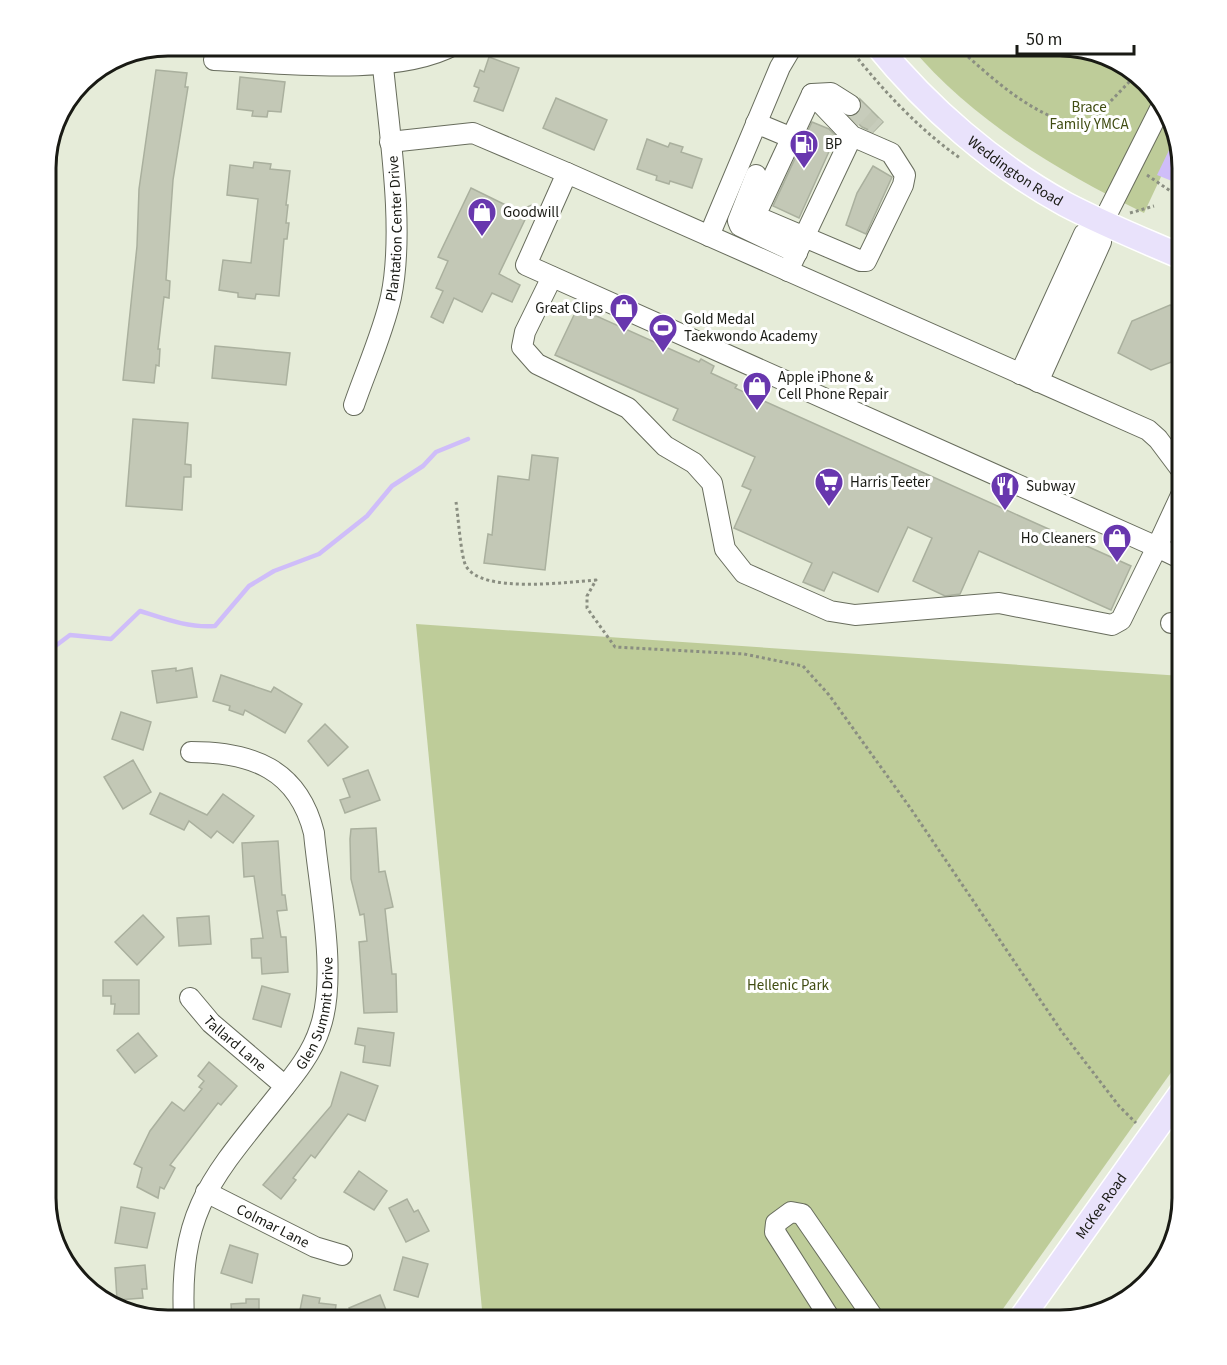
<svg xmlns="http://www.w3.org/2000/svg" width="1227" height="1365" viewBox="0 0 1227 1365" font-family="'Source Sans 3',sans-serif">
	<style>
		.green { fill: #becc99 }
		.water { fill: #cfbdf9 }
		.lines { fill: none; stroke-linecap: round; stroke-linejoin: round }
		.stream { stroke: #cfbdf9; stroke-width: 4.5 }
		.building { fill: #c3c8b6; stroke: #aab09e; stroke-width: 1.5 }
		.minor-tunnel { stroke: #c7ccbb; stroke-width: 20; stroke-dasharray: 20 10; stroke-linecap: butt }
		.minor-casing { stroke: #686d5d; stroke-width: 22 }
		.major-casing { stroke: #fff; stroke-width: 27 }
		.path { stroke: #8a8e81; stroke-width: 3; stroke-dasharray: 3 3; stroke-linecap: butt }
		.minor { stroke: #fff; stroke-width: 20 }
		.major { stroke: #e9e2fb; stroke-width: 24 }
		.labels { text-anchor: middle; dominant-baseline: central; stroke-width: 6; stroke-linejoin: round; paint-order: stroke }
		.park-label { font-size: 15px; fill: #404c12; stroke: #fff }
		.poi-label { font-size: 15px; fill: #191a14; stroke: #fff; text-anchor: start }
		.street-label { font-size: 15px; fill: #191a14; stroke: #fff }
		.rim { fill: none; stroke: #191a14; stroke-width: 3 }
	</style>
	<rect width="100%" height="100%" fill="#e6ecd9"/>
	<g class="green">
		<path d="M909 45H1068L1114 58 1157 93 1175 147 1144 213C1057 171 972 120 909 45Z"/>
		<path d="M416 624 1182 676V1057L995 1320H483Z"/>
	</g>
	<path class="water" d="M1173 142 1182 167V185L1157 175Z"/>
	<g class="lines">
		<path class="stream" d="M46 653 70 635 111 639 140 611C165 619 189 628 215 626L249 586 274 571 319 554 367 516 392 486 423 466 436 452 468 439"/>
	</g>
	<g class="building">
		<path d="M489 57 519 68 503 111 474 101 479 88 474 86 480 70 484 72Z"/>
		<path d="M156 70 187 73 185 87H188L173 180 166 280 170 281 169 298 164 297 158 349H160L159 366 156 365 154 383 123 380 137 246 139 189Z"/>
		<path d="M240 77 285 82 281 112 268 111 267 117 252 116 253 111 237 109Z"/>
		<path d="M556 98 607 120 594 150 543 128Z"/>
		<path d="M860 99 883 122 873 132 862 127 851 117 860 111Z"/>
		<path d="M812 122 829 129 836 136 799 218 773 206Z"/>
		<path d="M647 139 668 147 670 143 683 147 681 152 702 159 692 188 670 181 669 184 656 180 657 176 637 169Z"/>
		<path d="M254 162 271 164 270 169 290 171 286 205H288L286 223H289L287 239H284L279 296 256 294 255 299 238 297V293L219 290 223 260 251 263 258 199 227 195 230 165 253 168Z"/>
		<path d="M873 166 892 177 866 234 846 225 857 193Z"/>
		<path d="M471 188 518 211 532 205 499 274 520 285 512 302 492 293 482 312 454 298 443 323 431 317 443 291 436 288 448 261 438 257Z"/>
		<path d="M579 302 585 311 699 362 701 359 714 366 711 373 737 385 735 388 1131 566 1111 610 979 551 960 594 945 596 913 581 932 538 908 527 878 592 833 572 824 591 803 582 812 563 734 528 751 490 742 486 755 457 673 420 678 409 555 355 574 315 570 305Z"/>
		<path d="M1170 305 1182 310V358L1151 370 1118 353 1132 321Z"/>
		<path d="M215 346 290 353 286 385 212 378Z"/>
		<path d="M133 419 188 423 185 464 191 465V477H184L182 510 126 506Z"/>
		<path d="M532 455 558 458 545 570 484 563 488 534 492 535 498 476 529 480Z"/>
		<path d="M176 668V671L192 668 197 697 157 703 152 671Z"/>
		<path d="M221 675 271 692 274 687 302 704 285 733 245 710 243 715 229 710 230 706 213 701Z"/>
		<path d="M121 712 151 722 143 750 112 739Z"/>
		<path d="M325 724 348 747 328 766 308 741Z"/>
		<path d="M133 760 151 792 123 809 104 777Z"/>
		<path d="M368 770 380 800 345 813 340 800 350 797 343 779Z"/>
		<path d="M160 793 207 815 223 794 254 816 233 843 217 831 211 838 189 821 184 830 150 814Z"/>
		<path d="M376 828 379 872 385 871 393 907 385 909 392 974H396L397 1012 364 1013 359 942 367 941 364 914 360 915 351 879 350 839 351 829Z"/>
		<path d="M278 841 282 895H285L287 910 277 911 281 937H286L288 972 262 974 261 958H252L251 939 263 938 254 876 244 877 242 843Z"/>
		<path d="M143 915 164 937 137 965 115 942Z"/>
		<path d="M209 916 211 944 179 946 177 918Z"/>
		<path d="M103 980H139V1014H114L115 1004H111V996H103Z"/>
		<path d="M262 986 290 994 281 1027 253 1019Z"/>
		<path d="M358 1028 394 1033 390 1066 363 1062 365 1046 355 1044Z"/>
		<path d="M138 1033 157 1056 135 1073 117 1050Z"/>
		<path d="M209 1062 237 1086 221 1105 218 1103 170 1165 175 1168 164 1189 160 1187 158 1198 137 1187 142 1168 134 1164 150 1131 172 1102 184 1111 202 1089 199 1087 204 1081 198 1076Z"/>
		<path d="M341 1072 378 1086 365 1121 348 1114 315 1158 311 1155 293 1178 296 1180 281 1199 263 1185 331 1106Z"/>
		<path d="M359 1171 387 1191 374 1210 344 1192Z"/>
		<path d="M407 1199 414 1212 418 1210 429 1231 406 1242 389 1208Z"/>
		<path d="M121 1207 155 1213 147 1248 115 1243Z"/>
		<path d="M230 1245 258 1254 252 1283 221 1273Z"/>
		<path d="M403 1257 428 1264 418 1297 394 1290Z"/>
		<path d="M145 1265 147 1289H142L143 1298 117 1300 115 1268Z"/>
		<path d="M303 1295 320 1298 319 1303 336 1305 334 1320H303L304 1316 299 1315Z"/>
		<path d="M380 1295 390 1320H354L349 1308Z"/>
		<path d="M246 1299H259V1320H232L231 1304 246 1303Z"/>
	</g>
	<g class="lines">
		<path class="minor-tunnel" d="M850 105 876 129"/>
		<g class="minor-casing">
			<g id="minor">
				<path d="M214 60C281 63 395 77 454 45"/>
				<path d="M812 94 831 93 850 105"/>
				<path d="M756 123 792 138"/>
				<path d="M390 142 473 133 567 173"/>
				<path d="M756 175 738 221 740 226 797 253"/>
				<path d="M1103 222 1161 107"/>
				<path d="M709 236 780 67 793 45"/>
				<path d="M788 271 852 136 812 94 755 216 861 261H866L903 185 905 175 891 153 852 136"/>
				<path d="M552 277 525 332 522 347 537 364 628 408 665 446 694 463 712 483 725 549 744 573 830 611 855 615 999 603 1112 625 1121 620 1157 547 1182 559"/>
				<path d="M1020 374 1084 234 1103 222 1101 242 1038 382"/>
				<path id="s1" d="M354 405C366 370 383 333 391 297 406 225 387 120 381 45"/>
				<path d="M1182 471 1158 439 1148 430 567 173 526 265 1157 547 1182 493"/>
				<path d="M1171 623H1182"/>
				<path id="s2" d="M190 998 211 1023 285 1086"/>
				<path id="s3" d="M206 1192 315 1247 342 1255"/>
				<path id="s4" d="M184 1320C179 1215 208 1182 271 1104 290 1080 311 1057 320 1028 338 977 319 888 314 833 298 769 252 752 191 752"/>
				<path d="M831 1320 775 1232 776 1223 791 1212 802 1214 875 1320"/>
			</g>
		</g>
		<g class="major-casing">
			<g id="major">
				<path id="s5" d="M877 45C928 108 994 165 1065 204 1103 224 1143 240 1182 257"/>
				<path id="s6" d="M1020 1320 1182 1092"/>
			</g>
		</g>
		<g class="path">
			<path d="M847 45C879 86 917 128 960 158"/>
			<path d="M955 45C992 78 1036 121 1087 126L1131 80 1134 74"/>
			<path d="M1147 175 1182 199"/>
			<path d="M1130 213 1154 206"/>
			<path d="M456 502C458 514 461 558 466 566 481 594 568 582 596 580L587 596V608L615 647 744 654 803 666 829 695 911 809 1062 1032 1119 1106 1136 1123"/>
		</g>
		<use href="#minor" class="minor"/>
		<use href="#major" class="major"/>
	</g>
	<defs>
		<g id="fuel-pin" transform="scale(1.5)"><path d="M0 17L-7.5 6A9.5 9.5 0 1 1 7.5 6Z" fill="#6837ae" stroke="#fff"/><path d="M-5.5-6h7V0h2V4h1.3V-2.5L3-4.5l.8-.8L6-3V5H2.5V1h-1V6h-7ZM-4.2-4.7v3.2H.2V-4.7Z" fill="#fff"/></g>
		<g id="shop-pin" transform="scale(1.5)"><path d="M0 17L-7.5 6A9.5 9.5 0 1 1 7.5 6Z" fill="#6837ae" stroke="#fff"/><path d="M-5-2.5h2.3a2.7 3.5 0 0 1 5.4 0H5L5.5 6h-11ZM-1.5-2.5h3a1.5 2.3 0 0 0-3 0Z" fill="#fff"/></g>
		<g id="stadium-pin" transform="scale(1.5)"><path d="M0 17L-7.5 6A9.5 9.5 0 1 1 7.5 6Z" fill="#6837ae" stroke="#fff"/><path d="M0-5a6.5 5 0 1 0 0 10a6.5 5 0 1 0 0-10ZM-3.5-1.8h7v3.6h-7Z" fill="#fff"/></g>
		<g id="supermarket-pin" transform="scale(1.5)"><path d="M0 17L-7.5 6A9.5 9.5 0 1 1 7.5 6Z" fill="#6837ae" stroke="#fff"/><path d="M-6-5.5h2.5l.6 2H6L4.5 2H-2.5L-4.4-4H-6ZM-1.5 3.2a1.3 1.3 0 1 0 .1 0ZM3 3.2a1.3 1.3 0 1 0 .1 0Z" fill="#fff"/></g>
		<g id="restaurant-pin" transform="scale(1.5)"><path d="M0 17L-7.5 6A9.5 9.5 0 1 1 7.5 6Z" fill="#6837ae" stroke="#fff"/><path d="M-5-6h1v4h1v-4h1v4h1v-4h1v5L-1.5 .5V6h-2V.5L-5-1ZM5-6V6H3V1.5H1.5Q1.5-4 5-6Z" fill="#fff"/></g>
	</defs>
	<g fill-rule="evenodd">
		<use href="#fuel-pin" x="804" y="144"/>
		<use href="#shop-pin" x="482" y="212"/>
		<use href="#shop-pin" x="624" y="308"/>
		<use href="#stadium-pin" x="663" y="328"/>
		<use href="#shop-pin" x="757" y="386"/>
		<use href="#supermarket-pin" x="829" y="482"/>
		<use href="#restaurant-pin" x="1005" y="486"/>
		<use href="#shop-pin" x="1117" y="538"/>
	</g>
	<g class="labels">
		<g class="park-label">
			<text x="1089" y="107">Brace<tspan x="1089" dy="17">Family YMCA</tspan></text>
			<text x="788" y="985">Hellenic Park</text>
		</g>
		<g class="poi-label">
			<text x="825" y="144">BP</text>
			<text x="503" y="212">Goodwill</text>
			<text x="603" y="308" text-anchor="end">Great Clips</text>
			<text x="684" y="319">Gold Medal<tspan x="684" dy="17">Taekwondo Academy</tspan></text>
			<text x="778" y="377">Apple iPhone &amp;<tspan x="778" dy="17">Cell Phone Repair</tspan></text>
			<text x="850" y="482">Harris Teeter</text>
			<text x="1026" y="486">Subway</text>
			<text x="1096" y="538" text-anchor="end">Ho Cleaners</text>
		</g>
		<g class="street-label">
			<text stroke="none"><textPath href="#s5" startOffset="188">Weddington Road</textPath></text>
			<text stroke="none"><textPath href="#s1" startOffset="183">Plantation Center Drive</textPath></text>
			<text stroke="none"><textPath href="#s4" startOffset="345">Glen Summit Drive</textPath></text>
			<text stroke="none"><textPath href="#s2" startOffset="64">Tallard Lane</textPath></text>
			<text stroke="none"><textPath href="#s6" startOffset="140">McKee Road</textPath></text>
			<text stroke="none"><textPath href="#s3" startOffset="75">Colmar Lane</textPath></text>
		</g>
	</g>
	<path d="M0 0H1227V1365H0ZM168 56H1060A112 112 0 0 1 1172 168V1198A112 112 0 0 1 1060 1310H168A112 112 0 0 1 56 1198V168A112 112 0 0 1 168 56Z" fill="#fff" fill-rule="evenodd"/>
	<path class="rim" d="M168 56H1060A112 112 0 0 1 1172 168V1198A112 112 0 0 1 1060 1310H168A112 112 0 0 1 56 1198V168A112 112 0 0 1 168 56Z"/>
	<path d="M1017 45v9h117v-9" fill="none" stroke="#191a14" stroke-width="3"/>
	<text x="1026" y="45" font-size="18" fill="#191a14" stroke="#ffffff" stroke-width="4.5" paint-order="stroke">50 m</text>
</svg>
